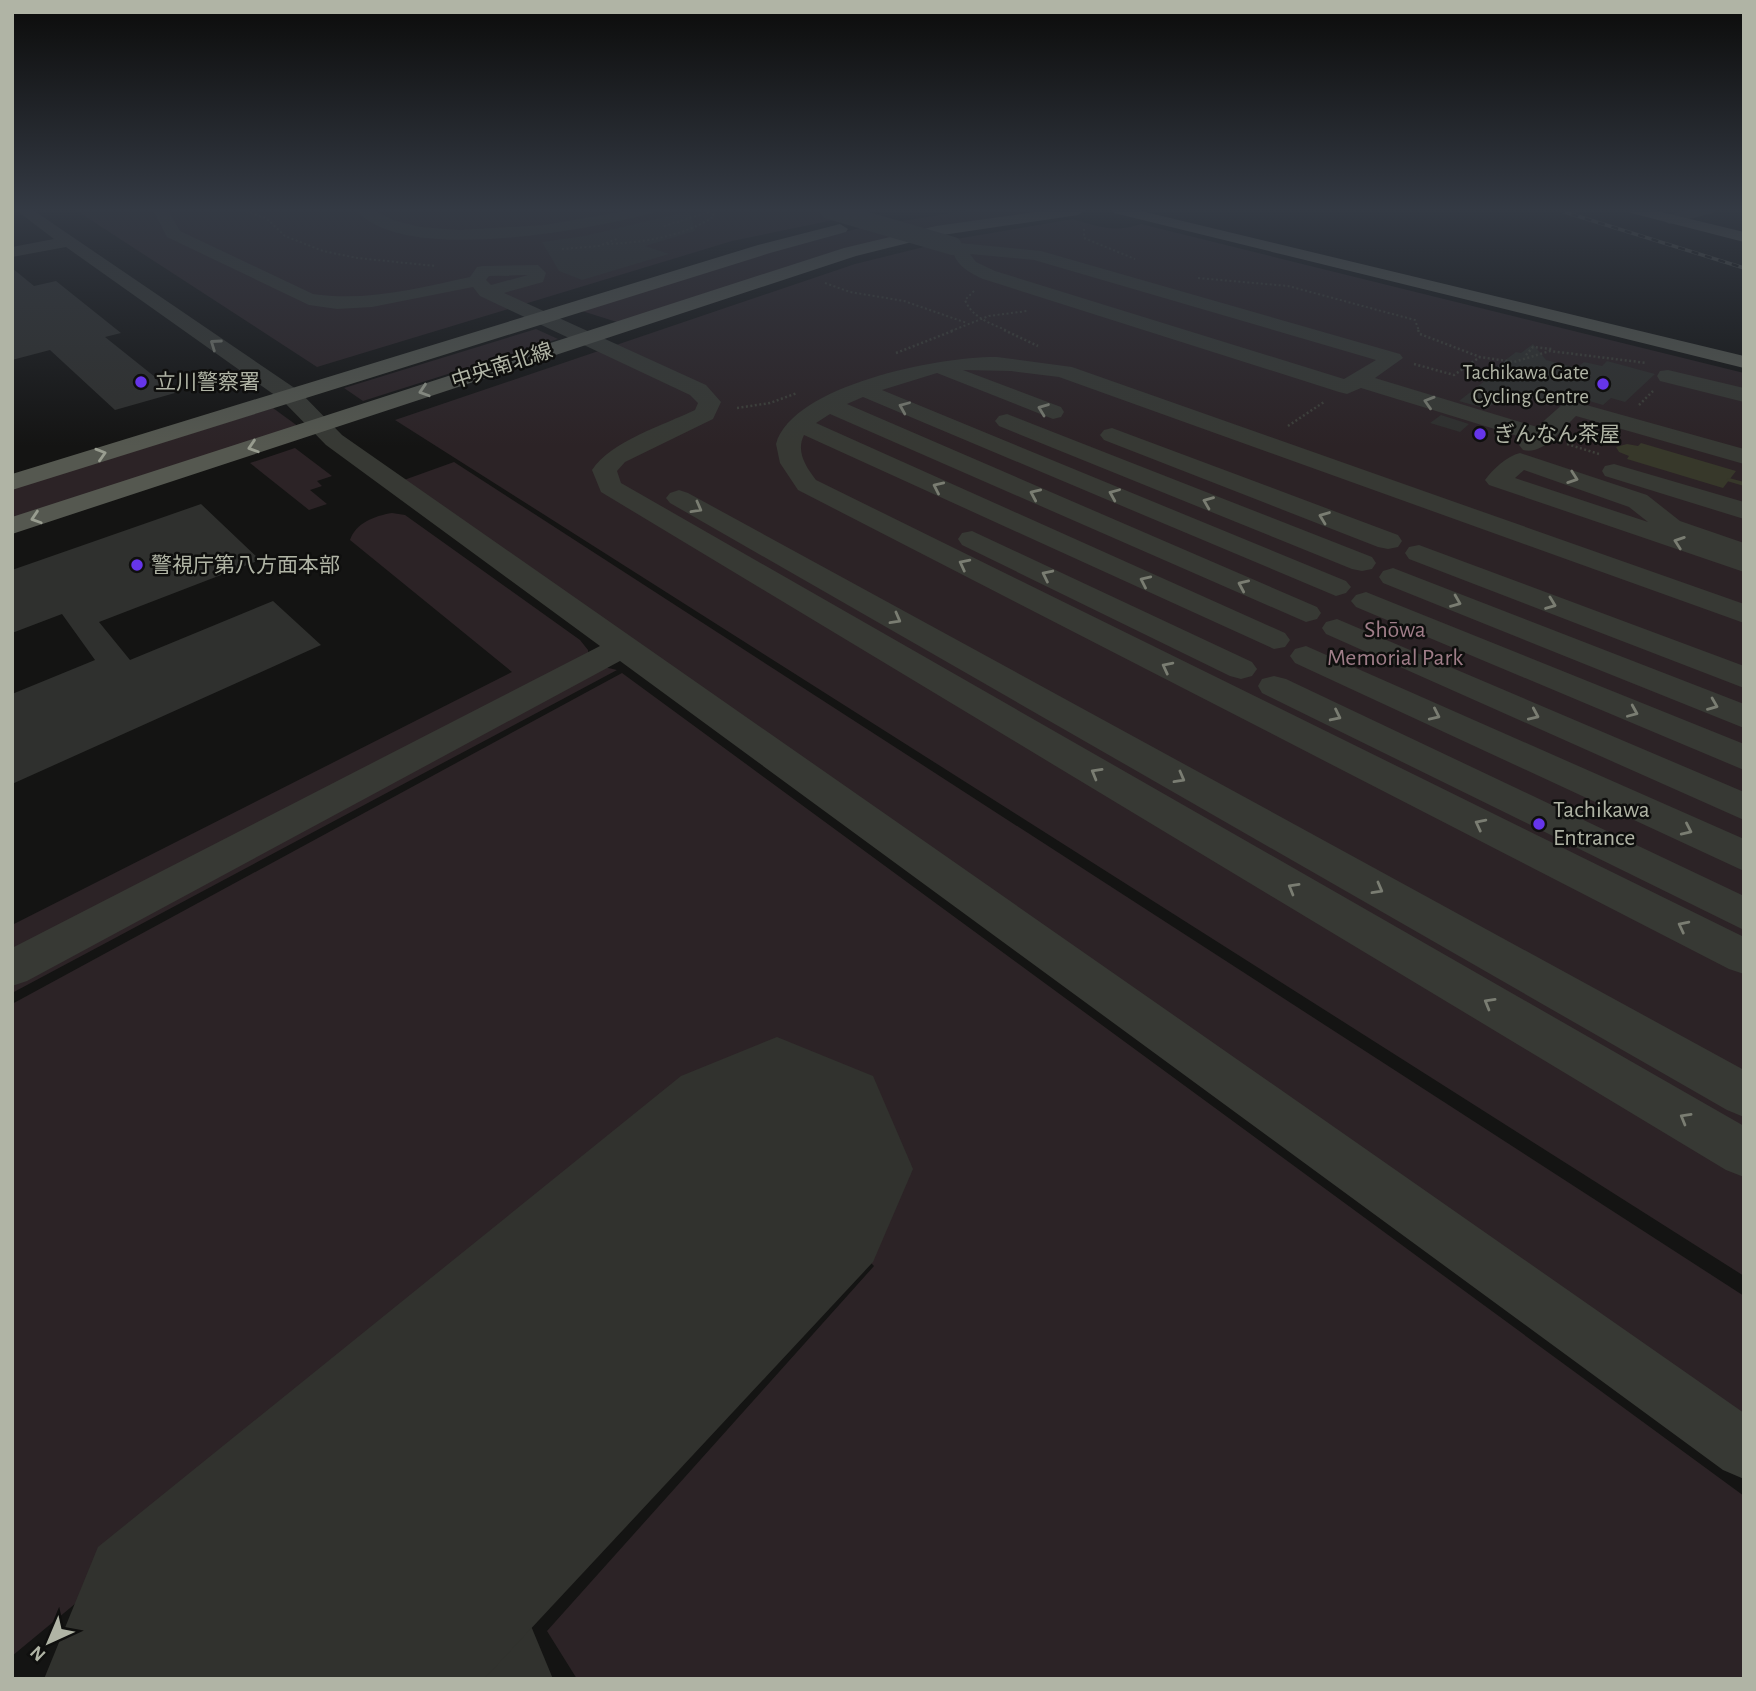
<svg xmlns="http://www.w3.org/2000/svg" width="1756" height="1691" viewBox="0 0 1756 1691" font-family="'Alegreya Sans','Noto Sans JP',sans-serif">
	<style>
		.green { fill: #2c2326 }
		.water { fill: #37382a }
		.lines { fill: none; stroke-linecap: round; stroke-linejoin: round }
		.stream { fill: #37382a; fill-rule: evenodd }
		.taxiway { fill: #31322e; fill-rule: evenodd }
		.runway { fill: #31322e; fill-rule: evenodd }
		.building { fill: #2f302e }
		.path-far1 { stroke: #3e403a; stroke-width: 2; stroke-dasharray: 2 2.5; stroke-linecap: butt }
		.path { stroke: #3e403a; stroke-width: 2.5; stroke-dasharray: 2 2.5; stroke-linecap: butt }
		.minor { fill: #373934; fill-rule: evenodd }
		.major { fill: #555850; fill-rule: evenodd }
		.rail-casing { stroke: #4e5049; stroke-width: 3.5 }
		.rail { stroke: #0f0f0e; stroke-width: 2.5; stroke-dasharray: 7; stroke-linecap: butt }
		.minor-bridge { stroke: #373934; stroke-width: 18 }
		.oneway { stroke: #7a7d72 }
		.oneway2 { stroke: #999d90 }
		.poi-dot { fill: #6635ea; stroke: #0f0f0e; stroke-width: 2.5 }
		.labels { text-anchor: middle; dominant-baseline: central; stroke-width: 5; stroke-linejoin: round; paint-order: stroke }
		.far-street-label { font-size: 21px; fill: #b0b4a5; stroke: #0f0f0e }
		.far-poi-label { font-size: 21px; fill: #b0b4a5; stroke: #0f0f0e; text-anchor: start }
		.park-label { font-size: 24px; fill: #9f7d88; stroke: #0f0f0e }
		.poi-label { font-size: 24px; fill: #b0b4a5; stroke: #0f0f0e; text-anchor: start }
	</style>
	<rect width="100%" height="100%" fill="#141413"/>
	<g class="green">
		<path d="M80 210H882L732 241 317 367 77 211Z"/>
		<path d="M970 210H1056L940 228 620 323 582 311 786 247 860 228Z"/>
		<path d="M1073 219C1100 227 1114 233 1141 224L1744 373V1276L395 420 855 264 956 239Z"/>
		<path d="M536 329 558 339 363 401 344 388Z"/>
		<path d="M273 408 299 427 12 520V489Z"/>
		<path d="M295 448 332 476 317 481 322 486 310 490 327 504 309 510 250 463Z"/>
		<path d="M454 462 1744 1296V1417L404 480Z"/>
		<path d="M392 513 405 515 580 640 588 650 589 659 12 962V925L512 672 350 540C356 523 374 516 392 513Z"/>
		<path d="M600 666 617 670 12 993V972Z"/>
		<path d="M622 673 1744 1496V1679H577L547 1631 874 1266 700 1087 12 1656V1004Z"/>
	</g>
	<path class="water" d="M1641 443 1736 471 1723 488 1627 459 1629 456 1619 452 1616 447 1627 444 1638 446Z"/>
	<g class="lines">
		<path class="stream" d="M1729 478 1744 482V486L1727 481 1726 480Z"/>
		<path class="taxiway" d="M392 1459 441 1479 531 1626 553 1679H397L343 1577 323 1528 343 1479Z"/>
		<path class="runway" d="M777 1037 873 1076 913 1169 873 1262 484 1679H44L98 1547 681 1076Z"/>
	</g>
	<g class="building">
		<path d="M690 211 695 231 645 246 669 254 582 280 559 271 542 242 584 236Z"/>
		<path d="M12 268 34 286 56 281 121 333 105 337 175 393 115 410 50 350 12 360Z"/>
		<path d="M1533 344 1546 360 1577 368 1584 362 1602 366 1607 361 1655 374 1625 402 1611 398 1603 405 1558 392 1548 401 1510 390 1487 409 1459 401 1491 376 1486 375 1516 352 1521 353Z"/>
		<path d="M1441 415 1469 424 1460 432 1430 423Z"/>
		<path d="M201 504 260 560 99 622 130 660 273 601 321 645 12 784V694L95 660 62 614 12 633V570Z"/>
	</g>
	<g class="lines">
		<g class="path-far1">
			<path d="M242 210 266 218 285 236 323 251 357 258 436 266"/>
			<path d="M664 226 716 210"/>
			<path d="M1084 229V238L1135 259"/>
			<path d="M607 244C641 243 686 236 714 216L712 211"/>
			<path d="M562 249 599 246 619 238"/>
			<path d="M1198 278 1288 286 1415 320 1419 331"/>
			<path d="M825 283 850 292 904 301 967 323"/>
			<path d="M974 291 965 300C972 318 992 324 1008 331"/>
			<path d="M951 331 989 316 1027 311"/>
		</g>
		<g class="path">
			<path d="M1004 330 1038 346"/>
			<path d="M1418 330 1420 334 1480 357 1514 362 1550 351 1647 363"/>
			<path d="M896 353 955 330"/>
			<path d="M1526 355 1533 347 1552 349"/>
			<path d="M1414 364 1454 375 1480 357"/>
			<path d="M1639 405 1653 391"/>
			<path d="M737 408 770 403 797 393"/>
			<path d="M1288 426 1324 402"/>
			<path d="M1567 444 1599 454"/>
		</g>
		<g class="minor">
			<path d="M16 210H33L299 391 342 435 1744 1413V1479L1723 1470 620 661 27 981 12 986V948L600 646 326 445 283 401 66 247 12 257V247L54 239Z"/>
			<path d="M153 210H168L180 231 313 294C366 302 419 288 470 277L477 267 483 266 538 265 546 273 543 282 504 293 706 385 721 402 713 419 625 462 617 471 621 483 1744 1126V1177L1726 1170 601 492 592 470C611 441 664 425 695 410L698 403 690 395 480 296 473 287 372 307 337 309 309 305 167 237ZM528 275 491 285 486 280 489 276Z"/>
			<path d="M356 210H374L393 220 420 227 459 230 545 225 631 210H656L653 213C590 229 404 266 356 210Z"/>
			<path d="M1689 210H1716L1713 213 1669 224 1661 219 1663 216Z"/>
			<path d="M960 243 1041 251 1400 354 1403 358 1375 378 1537 427 1564 403 1572 401 1744 449V464L1576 416C1561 430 1544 455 1523 450L1519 445 1524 438 1361 388 1347 394 1339 392 983 279C968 272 955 265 952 248ZM970 254 1034 260 1376 360 1344 379 995 271 976 262Z"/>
			<path d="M997 357 1072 367 1744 604V623L1059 377 1011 371 963 370 1061 407 1064 412 1061 417 1053 419 937 373 882 390 1346 581 1351 587 1346 593 1336 596 863 397 847 404 1317 607 1321 613 1317 619 1306 622 830 414 816 423 1285 633 1290 640 1285 647 1274 649 804 435C796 451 805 466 816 480L1744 937V974L1729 969 798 490 780 463 776 444C793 384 943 356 997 357Z"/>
			<path d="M1668 370 1744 388V402L1660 381 1657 376 1660 371Z"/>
			<path d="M1007 414 1372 557 1376 563 1372 569 1362 571 1352 569 999 426 995 421 999 416Z"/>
			<path d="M1112 428 1398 535 1402 541 1398 547 1388 549 1378 547 1104 440 1100 435 1104 430Z"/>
			<path d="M1520 453 1647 495 1680 521 1744 543V572L1489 485 1485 480C1493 469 1507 456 1520 453ZM1524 470 1629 507 1648 522 1515 478Z"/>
			<path d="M1614 464 1744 502V519L1605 476 1602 471 1605 466Z"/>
			<path d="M679 490 688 493 1744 1070V1117L1727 1110 670 503 666 498 670 493Z"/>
			<path d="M972 531 1252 662 1257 669 1252 676 1241 679 1230 676 962 545 958 539 962 533Z"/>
			<path d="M1419 545 1744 666V688L1409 559 1405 553 1409 547Z"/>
			<path d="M1393 568 1744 704V728L1383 583 1379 577 1383 571Z"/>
			<path d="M1366 592 1744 744V770L1356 607 1351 601 1356 595Z"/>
			<path d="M1337 619 1744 792V820L1326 634 1322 628 1326 622Z"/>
			<path d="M1306 646 1744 839V871L1295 663 1290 656 1295 649Z"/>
			<path d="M1274 676 1286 679 1744 896V930L1262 693 1258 686 1262 679Z"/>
		</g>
		<g class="major">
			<path d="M1049 210H1086L1078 215 936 236 856 256 12 534V517L844 248 936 226Z"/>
			<path d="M1112 210H1137L1744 356V368L1114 213Z"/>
			<path d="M1629 210H1653L1744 232V242L1631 213Z"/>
			<path d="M840 224 848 229 846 232 770 253 12 490V474L758 245Z"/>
		</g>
		<g class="rail-casing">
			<path id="rail" d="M1558 210 1744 268"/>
		</g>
		<use href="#rail" class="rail"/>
		<path class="minor-bridge" d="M829 210 953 246"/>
	</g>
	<defs><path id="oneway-chevron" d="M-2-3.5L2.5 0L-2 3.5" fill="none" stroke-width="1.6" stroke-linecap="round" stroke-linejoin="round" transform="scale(1.75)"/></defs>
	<g class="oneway">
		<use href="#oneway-chevron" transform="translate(215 344) rotate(-145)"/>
		<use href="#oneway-chevron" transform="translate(1429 402) rotate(-163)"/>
		<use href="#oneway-chevron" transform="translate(904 407) rotate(-157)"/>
		<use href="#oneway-chevron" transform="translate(1043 409) rotate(-159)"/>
		<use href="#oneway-chevron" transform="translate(1573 478) rotate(19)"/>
		<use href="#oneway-chevron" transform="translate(938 487) rotate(-155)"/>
		<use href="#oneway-chevron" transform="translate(1035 494) rotate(-156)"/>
		<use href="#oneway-chevron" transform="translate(1114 494) rotate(-157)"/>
		<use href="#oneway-chevron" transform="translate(1208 502) rotate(-158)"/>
		<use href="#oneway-chevron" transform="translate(697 508) rotate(29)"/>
		<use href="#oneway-chevron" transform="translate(1324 517) rotate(-159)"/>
		<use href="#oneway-chevron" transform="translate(1679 542) rotate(-161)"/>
		<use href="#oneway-chevron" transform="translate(964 564) rotate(-153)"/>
		<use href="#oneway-chevron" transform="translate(1047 575) rotate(-154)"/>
		<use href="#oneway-chevron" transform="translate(1145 581) rotate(-155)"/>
		<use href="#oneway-chevron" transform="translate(1243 585) rotate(-156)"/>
		<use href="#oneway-chevron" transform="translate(1456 602) rotate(22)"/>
		<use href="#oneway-chevron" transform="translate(1551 604) rotate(21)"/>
		<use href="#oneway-chevron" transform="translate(896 619) rotate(29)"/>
		<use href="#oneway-chevron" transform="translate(1167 667) rotate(-153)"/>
		<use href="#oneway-chevron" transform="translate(1713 705) rotate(22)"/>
		<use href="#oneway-chevron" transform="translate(1633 712) rotate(23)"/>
		<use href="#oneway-chevron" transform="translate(1435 715) rotate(25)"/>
		<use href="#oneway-chevron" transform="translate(1534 715) rotate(24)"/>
		<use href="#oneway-chevron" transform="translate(1336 716) rotate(26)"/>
		<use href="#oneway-chevron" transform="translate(1096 773) rotate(-150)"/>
		<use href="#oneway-chevron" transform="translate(1180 778) rotate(29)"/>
		<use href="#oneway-chevron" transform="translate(1480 824) rotate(-153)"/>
		<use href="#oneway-chevron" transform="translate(1687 830) rotate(25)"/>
		<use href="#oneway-chevron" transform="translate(1293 888) rotate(-150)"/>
		<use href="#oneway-chevron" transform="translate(1378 889) rotate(29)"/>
		<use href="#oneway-chevron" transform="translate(1683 926) rotate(-153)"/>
		<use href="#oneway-chevron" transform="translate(1489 1003) rotate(-150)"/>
		<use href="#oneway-chevron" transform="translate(1685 1118) rotate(-150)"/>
	</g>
	<g class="oneway2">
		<use href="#oneway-chevron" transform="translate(424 391) rotate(162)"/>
		<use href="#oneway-chevron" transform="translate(253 447) rotate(162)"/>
		<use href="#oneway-chevron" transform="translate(101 454) rotate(-17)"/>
		<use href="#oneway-chevron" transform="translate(36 518) rotate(162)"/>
	</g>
	<linearGradient id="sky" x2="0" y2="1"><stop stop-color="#0b0b0a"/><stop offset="0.47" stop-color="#343a44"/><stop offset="1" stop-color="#343a44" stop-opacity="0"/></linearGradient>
	<rect width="1756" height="446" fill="url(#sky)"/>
	<g class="poi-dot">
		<circle cx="141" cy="382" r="7"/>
		<circle cx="1603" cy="384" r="7"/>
		<circle cx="1480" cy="434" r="7"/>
		<circle cx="137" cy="565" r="7"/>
		<circle cx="1539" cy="824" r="7"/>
	</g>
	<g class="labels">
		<g class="far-street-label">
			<text transform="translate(502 366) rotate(-18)">中央南北線</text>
		</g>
		<g class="far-poi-label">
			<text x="1589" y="372" text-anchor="end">Tachikawa Gate<tspan x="1589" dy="24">Cycling Centre</tspan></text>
			<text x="155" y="382">立川警察署</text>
			<text x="1494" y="434">ぎんなん茶屋</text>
			<text x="151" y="565">警視庁第八方面本部</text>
		</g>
		<g class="park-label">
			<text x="1395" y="630">Shōwa<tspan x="1395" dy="28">Memorial Park</tspan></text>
		</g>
		<g class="poi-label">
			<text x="1553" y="810">Tachikawa<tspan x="1553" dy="28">Entrance</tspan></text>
		</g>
	</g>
	<rect width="1756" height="1691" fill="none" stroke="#b0b4a5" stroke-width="28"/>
	<g transform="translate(49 1642) rotate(224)" stroke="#0f0f0e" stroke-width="5" paint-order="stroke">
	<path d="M0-5L12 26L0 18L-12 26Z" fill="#b0b4a5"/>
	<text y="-10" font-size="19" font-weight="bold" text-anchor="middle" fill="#b0b4a5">N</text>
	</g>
</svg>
